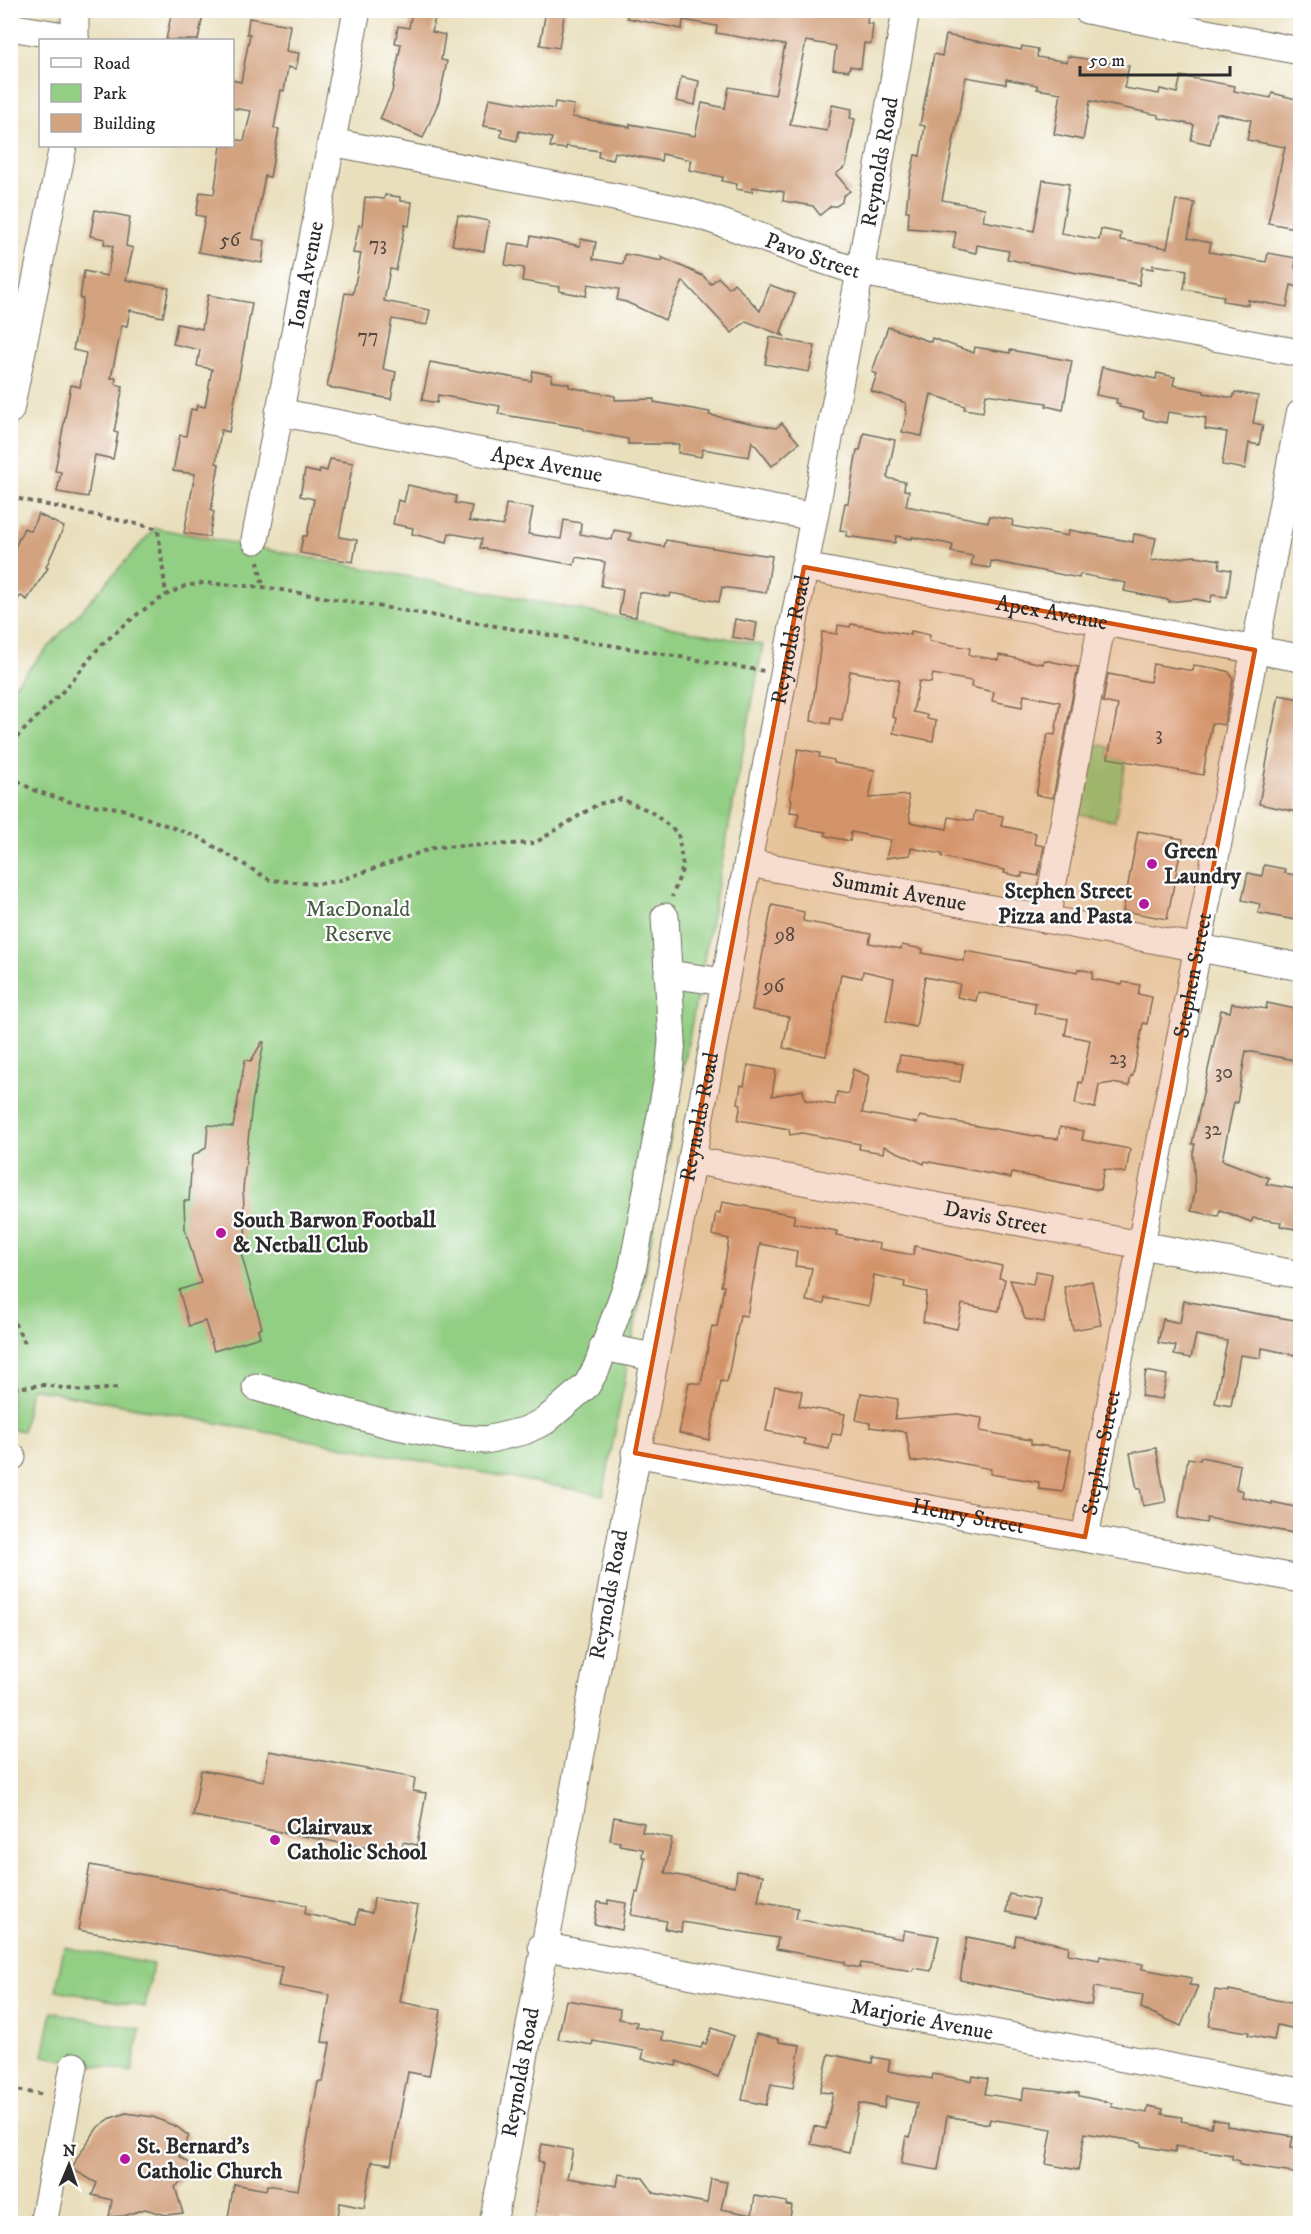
<svg xmlns="http://www.w3.org/2000/svg" width="1311" height="2234" viewBox="0 0 1311 2234" font-family="'IM FELL DW Pica',serif">
	<style>
		.green { fill: #92ce83; stroke: #5e7c57; stroke-width: 1.5 }
		.building { fill: #d3a380 }
		.lines { fill: none; stroke-linecap: round; stroke-linejoin: round }
		.minor-casing { stroke: #6e6a5e; stroke-width: 29 }
		.path { stroke: #6e6a5e; stroke-width: 4; stroke-dasharray: 4.5 4.5; stroke-linecap: butt }
		.minor { stroke: #fff; stroke-width: 27 }
		.marked { fill: #d5540f; fill-opacity: 0.2; stroke: #d5540f; stroke-width: 4.5; stroke-linejoin: round }
		.poi-dot { fill: #b5179e; stroke: #fff; stroke-width: 2 }
		.labels { text-anchor: middle; dominant-baseline: central; stroke-width: 4.5; stroke-linejoin: round; paint-order: stroke }
		.number-label { font-size: 20px; fill: #554940 }
		.street-label { font-size: 22px; fill: #2b2b2b; stroke: #fff }
		.poi-label { font-size: 22px; font-weight: bold; fill: #2b2b2b; stroke: #fff; text-anchor: start }
		.park-label { font-size: 22px; fill: #4a5c45; stroke: #fff }
	</style>
	<rect width="100%" height="100%" fill="#fff"/>
	<filter id="ink" filterUnits="userSpaceOnUse"><feTurbulence type="fractalNoise" baseFrequency=".0167" numOctaves="2"/><feDisplacementMap in="SourceGraphic" scale="12" xChannelSelector="R" yChannelSelector="G"/><feConvolveMatrix kernelMatrix="1 2 1 2 8 2 1 2 1" color-interpolation-filters="sRGB"/></filter>
	<filter id="wash" filterUnits="userSpaceOnUse"><feTurbulence type="fractalNoise" baseFrequency=".008" numOctaves="4" result="noise"/><feDisplacementMap in="SourceGraphic" scale="24" xChannelSelector="R" yChannelSelector="G"/><feGaussianBlur stdDeviation="1.35" result="paint"/><feColorMatrix in="noise" values="0 0 0 0 0 0 0 0 0 0 0 0 0 0 0 0 0 1.4 0 .05"/><feComposite in="paint" operator="in"/></filter>
	<g filter="url(#wash)">
		<rect width="100%" height="100%" fill="#e9dfbc"/>
		<g class="green">
			<path d="M155 528 763 645 603 1495 30 1388 23 1431 11 1429V689Z"/>
			<path d="M1092 743 1110 747 1108 758 1126 761 1115 821 1078 814Z"/>
			<path d="M64 1947 153 1964 145 2007 56 1990Z"/>
			<path d="M52 2012 140 2029 132 2072 43 2056Z"/>
		</g>
		<g id="blocks">
			<g class="building">
				<path d="M172 10H204L198 40H166Z"/>
				<path d="M412 10 436 13 432 32 445 35 441 60 447 61 439 101 423 138 380 119 392 92 401 44 395 43 398 26 409 28Z"/>
				<path d="M546 10H565L559 48 540 45Z"/>
				<path d="M628 10H835L868 14 867 23 873 24 871 44 864 43 861 68 850 66 849 71 833 69 836 46 806 41 793 101H795L790 125 827 131 832 105 852 109 850 118 855 119 846 166 836 174 850 191 843 196 842 202 836 206H831L820 215 813 206 783 201 784 192 753 187 752 192 736 189 737 184 722 181 723 177 689 170 691 160 662 154 661 161 615 152 613 160 598 157 599 151 566 146V149L550 147 552 138 519 131 517 141 501 137 502 129 483 126 489 98 554 109 555 102 574 105 572 117 630 127V124L695 136 702 103 725 108 729 87 775 95 785 45 716 33 717 26 683 20 682 29 627 18Z"/>
				<path d="M249 18 290 25 286 51 299 53 296 69 288 67 284 91 281 90 274 128 279 129 270 177 265 176 253 239 265 241 262 263 198 252 205 217 196 215 200 192 214 194 221 146H232V139L244 141 251 111 232 108V80L241 82 250 34H247Z"/>
				<path d="M946 35 1021 50 1022 46 1038 49 1037 57 1067 62 1068 56 1129 66 1124 88 1159 94 1160 89 1177 93 1181 76 1235 86 1234 91 1271 98 1272 93 1300 100V229L1268 223 1285 147 1247 140 1251 120 1217 113 1210 144 1191 140 1194 125 1159 118V115L1090 101 1083 140 1054 134 1061 93 1037 89V85L1006 79V84L966 77 942 200 985 208 983 221 1034 231 1043 180 1069 184 1061 233 1099 240 1101 229 1121 233 1120 240 1167 248 1176 200 1195 203 1188 238 1211 243 1209 252 1266 262 1268 253 1296 258 1295 268 1300 269 1298 287 1291 285 1287 307 1248 300V305L1223 301 1224 296 1184 289 1187 270 1153 265V269L1142 267 1139 285 1007 259 1009 251 977 245 976 253 953 248 956 232 908 228 909 211H906L909 183 915 155 920 156 925 126 920 125 926 94 934 54 942 56Z"/>
				<path d="M681 77 699 81 695 105 676 101Z"/>
				<path d="M385 195 400 197V201L412 202 409 226 405 225 396 270 390 269 384 301 430 310 427 325 392 319 383 369 396 372 391 399 327 387 345 293 353 294 361 254 353 253 359 225 362 226 365 197 384 199Z"/>
				<path d="M95 210 130 217 126 246 133 248 126 280 169 288 163 317 130 310 127 326 122 325 111 378H116L115 384 123 386 114 432 118 433 113 459 95 455 88 497 57 492 61 472 55 471 71 385 80 387 86 353 73 350 83 299H80L84 271 107 276 113 246 104 244 105 239 90 236Z"/>
				<path d="M458 215 489 221 484 251 452 245Z"/>
				<path d="M531 236 580 246 581 239 596 242 593 259 623 264 625 254 663 261 661 257 703 276 711 284 718 277 729 288 734 283 760 311 770 285 795 294 781 332 784 336 746 321 732 333 683 281 665 320 626 302 617 300 619 289 588 284 586 296 559 291 560 287 522 281 524 268 505 265 509 243 529 246Z"/>
				<path d="M208 295 252 303 229 432 221 430 216 463 219 464 211 511 214 512 209 537 184 533 195 474 173 471 180 435 186 436 191 409 196 410 197 405 205 407 212 369 197 366 200 350 173 344 177 324 202 329Z"/>
				<path d="M888 327 931 342 932 338 974 353 975 347 1010 353V350L1072 361 1063 410 1046 406 1047 403 986 394 983 412 964 409 965 406 931 394 922 436 902 432 907 411 905 410 906 403 871 391 877 374 872 372Z"/>
				<path d="M770 337 815 346 809 372 765 364Z"/>
				<path d="M430 362 531 381 533 371 552 375 551 381 569 384V387L615 396V400L654 399V402L710 412 709 415 776 428 782 423 799 443 772 466 752 441 749 457 703 449 701 457 678 453 679 444H628V439L583 430V428L498 414 500 406 438 395 437 403 422 400Z"/>
				<path d="M1102 367 1156 379 1157 373 1175 377 1173 385 1204 391V393L1233 398 1235 392 1258 396 1253 423 1263 425 1259 445 1249 443 1245 469 1222 465 1227 432 1205 429 1206 418 1168 412 1166 423 1143 418 1144 412 1119 407 1120 404 1116 403 1117 399 1096 395Z"/>
				<path d="M864 433 895 440 887 478 905 482 904 490 909 491 906 506 988 522 990 516 1013 520 1012 526 1068 536 1069 530 1133 542 1134 534 1156 538 1151 561 1195 556 1220 560 1219 568 1231 570 1227 597 1212 595 1210 602 1196 599 1169 602V600L1124 591 1126 583 1080 574 1079 578 991 561 990 568 971 565 973 556 951 552 953 545 944 543 912 537V539L896 536 895 543 846 536 847 531 840 530 845 503H848L857 450H860Z"/>
				<path d="M330 459 353 463 339 537 357 540 353 562 300 553 303 536H307L314 499 300 496 305 470 319 473 320 469 327 471Z"/>
				<path d="M408 485 456 496 455 503 472 506 469 521 503 526 506 504 533 508 528 534 561 539 564 520 581 523 580 534 612 540 614 530 631 533 629 540 664 547 666 540 750 554 751 553 772 556 766 593 722 587 719 602 671 593 670 597 639 592 636 617 619 614 623 590 601 586 605 562 576 557 574 565 480 548 482 539 449 533 447 542 412 534 413 528 393 524 398 500 404 502Z"/>
				<path d="M38 514 64 527 46 567 48 568 27 600 21 596 10 607V558L24 528 31 531Z"/>
				<path d="M735 619 757 623 754 641 732 637Z"/>
				<path d="M851 624 911 635V631L930 635 929 641 970 648 969 655 999 660V655L1043 664 1044 660 1078 667 1053 798 1036 795 1048 734 1055 735 1060 702 1024 695 1022 707 992 701 994 692 971 687 972 681 933 674 931 683 919 681 913 712 927 715V719L936 721 933 741 893 733 896 718 892 717 899 680 850 671 842 720 831 718 830 724 811 721 822 632 837 634 838 625 850 627Z"/>
				<path d="M1153 664 1193 671 1194 665 1219 669 1229 672 1233 679 1224 725 1212 723 1203 775 1108 758 1118 705 1103 702 1108 674 1150 682Z"/>
				<path d="M1279 695 1300 699V794L1297 812 1259 804Z"/>
				<path d="M798 749 820 753 819 757 834 760V763L875 770 869 798 908 795 910 822 947 829 949 817 973 821 975 811 1003 816 1001 826 1036 833 1034 844 1044 846 1038 876 1022 873V877L1004 873 1005 870 942 857V854L911 848 910 855 886 858 891 840 851 832 850 841 830 837 825 835 826 832 796 827 799 813 790 812 792 800 790 799Z"/>
				<path d="M1138 831 1183 839 1167 919 1123 911Z"/>
				<path d="M1264 865 1285 869 1284 873 1300 876V913L1297 912 1296 920 1258 913 1260 904 1242 900 1248 873 1262 876Z"/>
				<path d="M772 905 804 912 803 921 871 934 869 943 901 949 902 945 923 949 922 953 964 961 966 951 1077 972 1078 969 1093 972 1092 979 1122 985 1123 982 1140 985 1138 994 1152 997 1147 1024 1143 1023 1133 1076H1131L1129 1086 1112 1083 1099 1085 1095 1108 1075 1104 1079 1082 1082 1083 1090 1040 1065 1035 1068 1019 1034 1013 1036 1003 978 992 976 1001 957 997 960 984 925 977 916 1027 886 1021 894 978 863 971 862 978 841 974 826 1056 783 1048 789 1017 752 1010Z"/>
				<path d="M1232 1003 1266 1009 1267 1003 1300 1010V1061L1246 1051 1237 1103 1234 1102 1222 1160 1269 1178 1266 1184 1300 1190V1213L1298 1212 1295 1229 1280 1226 1281 1222 1253 1218 1251 1222 1220 1210 1218 1216 1191 1211 1195 1191 1193 1153 1195 1144H1192L1221 1010 1230 1012Z"/>
				<path d="M262 1042H264L252 1103 243 1189 246 1242 237 1239 262 1328 258 1329 260 1337 214 1351 205 1321 189 1326 179 1290 201 1283 185 1229 184 1201H189L192 1156 206 1148 208 1125 233 1127 245 1060 251 1061Z"/>
				<path d="M900 1055 963 1064 960 1082 897 1071Z"/>
				<path d="M748 1065 776 1070 772 1096 803 1090 805 1100 835 1105 837 1092 848 1094 853 1069 869 1076 862 1113 917 1123 920 1116 1046 1138 1058 1139 1060 1127 1084 1131 1082 1140 1130 1149 1126 1173 1104 1169 1100 1190 1012 1173 1011 1178 925 1161 924 1164 884 1146 883 1153 859 1149 860 1144 802 1133 790 1135 789 1129 738 1120 741 1104 738 1103 741 1085 744 1086Z"/>
				<path d="M722 1202 795 1215 793 1223 837 1231 836 1235 880 1244 879 1249 913 1255 915 1246 1002 1266 999 1278 1005 1279 999 1311 962 1304 957 1329 923 1322 927 1292 904 1287 905 1282 874 1275 869 1306 825 1298 824 1304 806 1301 812 1268 795 1266 797 1251 760 1244 747 1316 740 1315 727 1382 721 1381 709 1440 679 1433 689 1382 701 1384 712 1326 717 1327 724 1286H721L729 1239 712 1235 716 1212 720 1213Z"/>
				<path d="M1036 1271 1052 1274 1044 1322 1025 1319 1010 1280 1033 1284Z"/>
				<path d="M1092 1281 1101 1325 1073 1330 1064 1287Z"/>
				<path d="M1184 1301 1300 1321V1356L1262 1348 1261 1358 1240 1355 1231 1406 1215 1403 1227 1341 1196 1335 1191 1358 1174 1355 1176 1346 1158 1343 1163 1319 1180 1323Z"/>
				<path d="M1146 1371 1167 1375 1162 1399 1141 1396Z"/>
				<path d="M775 1386 802 1391 799 1406 845 1414 841 1435 832 1434 829 1449 804 1444 805 1439 766 1431Z"/>
				<path d="M861 1393 898 1399 895 1419 958 1414 982 1418 980 1431 1031 1440V1444L1071 1450 1063 1492 1039 1489V1482L990 1474 991 1469 939 1459 911 1462 906 1432 870 1427V1423L856 1420Z"/>
				<path d="M1156 1448 1166 1502 1143 1506 1140 1488 1137 1489 1130 1453Z"/>
				<path d="M1201 1457 1240 1465 1236 1489 1243 1491 1242 1497 1272 1504V1502L1300 1508V1534L1207 1518 1206 1523 1178 1518 1188 1458 1200 1460Z"/>
				<path d="M269 1751 415 1778 413 1791 426 1793 417 1845 403 1842 401 1854 193 1816 201 1770 264 1781Z"/>
				<path d="M614 1817 644 1823 642 1832 672 1838 665 1873 735 1886 737 1871 763 1875 758 1901 798 1908 796 1919 902 1939 904 1930 939 1936 931 1971 914 1968 913 1971 861 1963 860 1968 845 1965V1962L776 1949 778 1938 682 1922 681 1932 665 1929 667 1921 631 1915 636 1892 638 1893 645 1858 642 1857 643 1849 619 1845 620 1842 610 1840Z"/>
				<path d="M90 1865 306 1905 305 1914 356 1924 358 1910 372 1913 374 1898 418 1906 400 2002 441 2010 429 2076 408 2072 391 2164 372 2161 364 2208 340 2203 337 2223H227L234 2184 266 2190 267 2185 298 2190 318 2082H323L330 2043 322 2042 330 1995 278 1986 282 1967 78 1930Z"/>
				<path d="M1009 1894 1038 1900 1034 1918 1006 1912Z"/>
				<path d="M608 1900 626 1903 622 1930 594 1924 598 1902 608 1904Z"/>
				<path d="M1016 1935 1069 1946 1068 1954 1099 1960 1100 1956 1143 1964 1142 1969 1192 1978 1189 1985 1198 1986 1181 2026 1141 2008 1143 1995 1094 1987 1091 2005 960 1980 967 1937 1014 1946Z"/>
				<path d="M1215 1990 1229 1992V1990L1300 2005V2030L1277 2025 1274 2040 1248 2035 1249 2032 1209 2026Z"/>
				<path d="M566 2000 620 2009 619 2019 637 2022 636 2027 663 2032 662 2040 701 2048 703 2043 706 2044 712 2028 734 2036 718 2077 677 2061 676 2066 642 2059 644 2050 593 2041 592 2045 558 2039Z"/>
				<path d="M756 2034 779 2039V2042L800 2045 793 2088 771 2084 766 2105 742 2100Z"/>
				<path d="M829 2054 872 2063 873 2057 890 2060 888 2071 932 2079 933 2074 972 2081 973 2076 988 2079 985 2094 1022 2100 1024 2087 1079 2093V2096L1112 2103 1111 2107 1147 2113 1148 2106 1163 2109 1162 2114 1182 2117 1181 2121 1211 2127 1213 2119 1227 2122V2126L1293 2136 1291 2147 1300 2149V2174L1240 2165V2161L1232 2159V2155L1176 2146 1175 2152 1141 2146V2142L1085 2133 1078 2170 1046 2164 1052 2129 990 2119 989 2124 947 2116 938 2170 901 2164 906 2136 910 2137 917 2103 886 2097 884 2108 859 2103 849 2152 811 2144 814 2126 826 2129 833 2093 820 2092Z"/>
				<path d="M126 2113 153 2117 177 2127 189 2136 179 2156 198 2169 175 2187 183 2213 166 2215 145 2209 124 2216 109 2217 112 2200 92 2195 97 2183 72 2169 78 2156 98 2127 111 2118Z"/>
				<path d="M542 2144 573 2150 567 2178 617 2186 619 2174 643 2178 654 2193 707 2203 711 2179 727 2182 721 2209 752 2215 755 2196 787 2202 786 2205 792 2206 789 2223H605L560 2216 559 2221 535 2217 543 2162 538 2161Z"/>
			</g>
		</g>
	</g>
	<g filter="url(#ink)">
		<use href="#blocks" fill-opacity="0" stroke="#6e6a5e" stroke-width="1.5"/>
		<g class="lines">
			<g class="minor-casing">
				<g id="minor">
					<path d="M75 10V40"/>
					<path d="M1087 10 1300 51"/>
					<path d="M10 27 75 38"/>
					<path id="s1" d="M331 142 681 210C743 227 799 255 861 272L1300 353"/>
					<path d="M10 410 63 146"/>
					<path id="s2" d="M279 412 814 517"/>
					<path id="s3" d="M255 540 357 10"/>
					<path id="s4" d="M804 567 1300 658"/>
					<path id="s5" d="M748 863 1300 967"/>
					<path d="M1046 919 1102 622"/>
					<path d="M668 974 725 982"/>
					<path id="s6" d="M691 1160 1300 1275"/>
					<path d="M603 1347 653 1357"/>
					<path d="M256 1387 388 1424 456 1438 486 1440 524 1431 545 1421 587 1385 597 1367 632 1271 669 1072 672 1041 665 917"/>
					<path id="s7" d="M635 1453 1300 1579"/>
					<path d="M10 1457H12"/>
					<path id="s8" d="M1085 1537 1300 414"/>
					<path id="s9" d="M542 1946 1300 2092"/>
					<path d="M43 2224 74 2066"/>
					<path id="s10" d="M493 2224C570 1793 652 1363 734 934 793 626 854 319 906 10"/>
				</g>
			</g>
			<g class="path">
				<path d="M10 497 155 528 158 530 166 595"/>
				<path d="M258 561 263 587"/>
				<path d="M10 744 67 687 101 645 139 613 166 595 185 586 203 583 263 587 764 671"/>
				<path d="M10 776 33 790 74 803 119 808 198 837 270 880 316 884 338 881 436 847 535 843 598 804 621 799 650 811 678 833 683 867 672 897"/>
				<path d="M10 1315 25 1343"/>
				<path d="M14 1388 44 1385 83 1391 118 1388"/>
				<path d="M10 2089 45 2095"/>
			</g>
			<use href="#minor" class="minor"/>
		</g>
	</g>
	<path class="marked" d="M804 567 1255 650 1085 1537 635 1453Z"/>
	<g class="poi-dot">
		<circle cx="1152" cy="864" r="6"/>
		<circle cx="1144" cy="904" r="6"/>
		<circle cx="221" cy="1233" r="6"/>
		<circle cx="275" cy="1840" r="6"/>
		<circle cx="125" cy="2159" r="6"/>
	</g>
	<g class="labels">
		<g class="number-label">
			<text x="230" y="240">56</text>
			<text x="378" y="244">73</text>
			<text x="368" y="336">77</text>
			<text x="1159" y="734">3</text>
			<text x="785" y="935">98</text>
			<text x="774" y="986">96</text>
			<text x="1118" y="1058">23</text>
			<text x="1224" y="1072">30</text>
			<text x="1213" y="1129">32</text>
		</g>
		<g class="street-label">
			<text stroke="none"><textPath href="#s10" startOffset="2098">Reynolds Road</textPath></text>
			<text stroke="none"><textPath href="#s1" startOffset="496">Pavo Street</textPath></text>
			<text stroke="none"><textPath href="#s3" startOffset="270">Iona Avenue</textPath></text>
			<text stroke="none"><textPath href="#s2" startOffset="273">Apex Avenue</textPath></text>
			<text stroke="none"><textPath href="#s4" startOffset="252">Apex Avenue</textPath></text>
			<text stroke="none"><textPath href="#s10" startOffset="1612">Reynolds Road</textPath></text>
			<text stroke="none"><textPath href="#s5" startOffset="154">Summit Avenue</textPath></text>
			<text stroke="none"><textPath href="#s8" startOffset="572">Stephen Street</textPath></text>
			<text stroke="none"><textPath href="#s10" startOffset="1126">Reynolds Road</textPath></text>
			<text stroke="none"><textPath href="#s6" startOffset="310">Davis Street</textPath></text>
			<text stroke="none"><textPath href="#s8" startOffset="86">Stephen Street</textPath></text>
			<text stroke="none"><textPath href="#s7" startOffset="339">Henry Street</textPath></text>
			<text stroke="none"><textPath href="#s10" startOffset="640">Reynolds Road</textPath></text>
			<text stroke="none"><textPath href="#s9" startOffset="387">Marjorie Avenue</textPath></text>
			<text stroke="none"><textPath href="#s10" startOffset="154">Reynolds Road</textPath></text>
		</g>
		<g class="poi-label">
			<text x="1164" y="851">Green<tspan x="1164" dy="25">Laundry</tspan></text>
			<text x="1132" y="891" text-anchor="end">Stephen Street<tspan x="1132" dy="25">Pizza and Pasta</tspan></text>
			<text x="233" y="1220">South Barwon Football<tspan x="233" dy="25">&amp; Netball Club</tspan></text>
			<text x="287" y="1827">Clairvaux<tspan x="287" dy="25">Catholic School</tspan></text>
			<text x="137" y="2146">St. Bernard's<tspan x="137" dy="25">Catholic Church</tspan></text>
		</g>
		<g class="park-label">
			<text x="358" y="909">MacDonald<tspan x="358" dy="25">Reserve</tspan></text>
		</g>
	</g>
	<rect width="1311" height="2234" fill="none" stroke="#fff" stroke-width="36"/>
	<rect x="39" y="39" width="195" height="108" fill="#ffffff" stroke="#aaaaaa" stroke-width="1.5"/>
	<rect x="51" y="58" width="30" height="9" fill="#ffffff" stroke="#aaaaaa" stroke-width="1.5"/>
	<text x="93" y="69" font-size="18" fill="#2b2b2b">Road</text>
	<rect x="51" y="84" width="30" height="18" fill="#92ce83" stroke="#aaaaaa" stroke-width="1.5"/>
	<text x="93" y="99" font-size="18" fill="#2b2b2b">Park</text>
	<rect x="51" y="114" width="30" height="18" fill="#d3a380" stroke="#aaaaaa" stroke-width="1.5"/>
	<text x="93" y="129" font-size="18" fill="#2b2b2b">Building</text>
	<g transform="translate(69 2165) rotate(2)" stroke="#ffffff" stroke-width="4.5" paint-order="stroke">
	<path d="M0-4.5L10 22L0 15L-10 22Z" fill="#2b2b2b"/>
	<text y="-9" font-size="16" font-weight="bold" text-anchor="middle" fill="#2b2b2b">N</text>
	</g>
	<path d="M1080 66v9h150v-9" fill="none" stroke="#2b2b2b" stroke-width="3"/>
	<text x="1089" y="66" font-size="18" fill="#2b2b2b" stroke="#ffffff" stroke-width="4.5" paint-order="stroke">50 m</text>
</svg>
